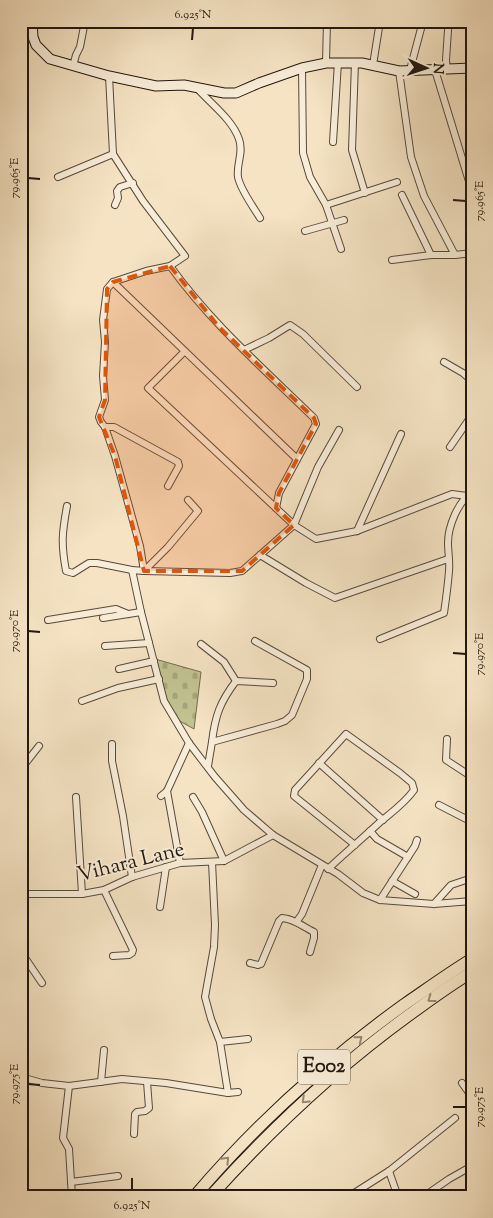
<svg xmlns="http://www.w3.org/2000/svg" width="493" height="1218" viewBox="0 0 493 1218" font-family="'Sorts Mill Goudy',serif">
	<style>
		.cemetery { fill: url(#cemetery-stones); stroke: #716c50 }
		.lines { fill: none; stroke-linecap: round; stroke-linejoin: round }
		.street-casing { stroke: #564a3c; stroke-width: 8 }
		.secondary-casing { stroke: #21170f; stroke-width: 11 }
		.highway-casing { stroke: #21170f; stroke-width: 13 }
		.street { stroke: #f8edd8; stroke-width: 6 }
		.secondary { stroke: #f8edd8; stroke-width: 9 }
		.highway { stroke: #f5e3c3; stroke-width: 11 }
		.oneway { stroke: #968772 }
		.marked { fill: #de560c; fill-opacity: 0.2; stroke: #de560c; stroke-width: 4; stroke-dasharray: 10 6; stroke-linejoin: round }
		.ticks { fill: none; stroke: #21170f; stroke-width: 2 }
		.labels { text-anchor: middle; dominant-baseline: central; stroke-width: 4; stroke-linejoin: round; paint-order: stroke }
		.shield { fill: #f8edd8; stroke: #62574b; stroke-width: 1 }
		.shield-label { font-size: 20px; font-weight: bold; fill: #21170f }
		.street-label { font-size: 21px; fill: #21170f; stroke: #f8edd8 }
		.neatline { fill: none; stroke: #21170f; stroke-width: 2 }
		.ticks-label { font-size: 12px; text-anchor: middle; fill: #21170f }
	</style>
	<defs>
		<pattern id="cemetery-stones" width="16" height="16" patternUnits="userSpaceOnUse" patternTransform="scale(1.25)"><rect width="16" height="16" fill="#c1c290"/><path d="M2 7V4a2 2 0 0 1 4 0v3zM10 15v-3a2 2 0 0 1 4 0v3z" fill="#a6a67b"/></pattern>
	</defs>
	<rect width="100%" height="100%" fill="#f5e3c3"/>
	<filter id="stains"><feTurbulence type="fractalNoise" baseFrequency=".004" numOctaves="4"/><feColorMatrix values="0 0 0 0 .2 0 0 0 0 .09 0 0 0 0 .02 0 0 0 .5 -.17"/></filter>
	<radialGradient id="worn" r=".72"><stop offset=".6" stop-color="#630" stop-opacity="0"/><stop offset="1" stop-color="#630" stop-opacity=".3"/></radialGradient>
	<path class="cemetery" d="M155 659 201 672 194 729 176 719 167 700Z"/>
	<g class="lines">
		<g class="street-casing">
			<g id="street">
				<path d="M355 62 352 150 365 193"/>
				<path d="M326 63 327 21"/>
				<path d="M373 65 380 21"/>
				<path d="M73 66 76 55 80 47 85 21"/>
				<path d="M302 68 303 153 310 177 326 205 397 182"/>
				<path d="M410 70 423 21"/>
				<path d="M435 70 472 191"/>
				<path d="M447 70 446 60 448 30"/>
				<path d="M399 71 411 157 424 196 455 255 472 253"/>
				<path d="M109 76 113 154 143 201 185 256 170 266 146 271 113 282 107 289 103 320 105 342 103 376 105 400 99 417 101 422 105 427 115 456 140 546 144 571 132 570 141 612 164 701 189 743 215 777 244 810 273 835 338 874 363 893 380 900 434 904 472 901"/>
				<path d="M197 88C211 104 232 119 239 139 244 153 236 164 238 177 240 189 254 208 260 218"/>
				<path d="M333 142 338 62"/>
				<path d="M58 177 113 154"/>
				<path d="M402 195 431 255"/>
				<path d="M115 205 118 198 117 191 120 187 133 183"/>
				<path d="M326 205 341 249"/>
				<path d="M305 231 344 220"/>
				<path d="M392 260 431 255H455"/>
				<path d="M170 266C211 323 264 369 314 418L316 424 279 493 276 508"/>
				<path d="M113 282 297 459"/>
				<path d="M244 350 269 338 290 325 303 334 357 387"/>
				<path d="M184 352 148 388 294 525 316 539 357 531 452 494 467 496"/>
				<path d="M444 362 463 373 472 381"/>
				<path d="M105 427H114L178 462 179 466 168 486"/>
				<path d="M450 447 472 415"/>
				<path d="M188 500 198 511 168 547 144 571 230 573 242 571 294 525 318 467 339 430"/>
				<path d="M67 506C62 533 61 544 66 571L73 573 89 563H97L132 570"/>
				<path d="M357 531 401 434"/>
				<path d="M260 555 306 583 335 598 448 559"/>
				<path d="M103 618 141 612"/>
				<path d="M48 620 116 609 128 614"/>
				<path d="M380 639 444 613C446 599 448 585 449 571 450 562 448 552 448 543 448 526 458 502 472 492"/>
				<path d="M201 644 224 662 236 681"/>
				<path d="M105 646 149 643"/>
				<path d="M119 669 154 661"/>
				<path d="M82 701 118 688 159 679"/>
				<path d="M447 739 446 760 472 777"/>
				<path d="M212 742C215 716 220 702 236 681L273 683"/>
				<path d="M112 744V761L123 816 132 877"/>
				<path d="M319 763 383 820"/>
				<path d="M208 766 212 742 277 724 285 721 292 715 307 679V670L255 641"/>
				<path d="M21 769 39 746"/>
				<path d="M167 791 180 863"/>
				<path d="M161 796 167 791 189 743"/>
				<path d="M76 797 82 894"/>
				<path d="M193 797 202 812 224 861"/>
				<path d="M439 805 472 822"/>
				<path d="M370 831 377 839 408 857"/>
				<path d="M212 862 215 925 214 947 205 997 211 1019 220 1042 248 1039"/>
				<path d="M328 869C345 853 363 838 380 822 392 812 405 803 414 790L412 783 400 773 346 734 295 790 294 796 355 845"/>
				<path d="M392 881 415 894"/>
				<path d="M104 890 133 950 132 953 129 955 113 956"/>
				<path d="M21 894H82L104 890 132 877 180 863 224 861 273 835"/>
				<path d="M380 900 415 846 417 840"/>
				<path d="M434 904 451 885 472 878"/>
				<path d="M160 907 166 867"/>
				<path d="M297 921 302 914 322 865"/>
				<path d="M21 952 42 983"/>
				<path d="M250 963 258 965 261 964 279 921 282 918C295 919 303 927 314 932V938L310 952"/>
				<path d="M220 1042 228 1093"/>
				<path d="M21 1077 42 1083 69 1086 63 1138 69 1149 72 1197"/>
				<path d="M101 1082 104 1050"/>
				<path d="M462 1083 472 1097"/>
				<path d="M69 1086 122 1079 166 1083 228 1093 238 1092"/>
				<path d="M134 1134 135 1114 137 1112 145 1111 149 1108 147 1082"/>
				<path d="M389 1171 398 1197"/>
				<path d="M71 1182 118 1176"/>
				<path d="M348 1197 389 1171 455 1118"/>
				<path d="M423 1197 449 1179 472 1166"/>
			</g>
		</g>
		<g class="secondary-casing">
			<path id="secondary" d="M32 21 33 37 36 45 50 59 109 76 156 86 184 85 224 93H236L259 83 302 68 326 63H362L399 71 472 68"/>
		</g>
		<g class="highway-casing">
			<g id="highway">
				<path d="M194 1197C256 1124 327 1060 405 1004 427 989 449 973 472 959"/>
				<path d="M210 1197C270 1130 336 1068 409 1015 430 1000 450 985 472 972"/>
			</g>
		</g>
		<use href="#street" class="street"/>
		<use href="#secondary" class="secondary"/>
		<use href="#highway" class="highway"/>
	</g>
	<defs><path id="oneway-chevron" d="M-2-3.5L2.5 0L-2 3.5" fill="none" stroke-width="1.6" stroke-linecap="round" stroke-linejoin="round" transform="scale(1.25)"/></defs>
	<g class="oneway">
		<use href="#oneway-chevron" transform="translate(431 999) rotate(144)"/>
		<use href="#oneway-chevron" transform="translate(359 1039) rotate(-39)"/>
		<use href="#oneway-chevron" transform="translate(305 1100) rotate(136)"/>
		<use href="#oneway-chevron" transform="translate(226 1160) rotate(-46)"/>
	</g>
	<path class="marked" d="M170 266 219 327 314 418 316 424 279 493 276 508 294 525 242 571H144L115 456 99 417 105 400 107 289 113 282Z"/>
	<path class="ticks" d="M192 40 193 28M28 178 40 179M453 200 466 201M28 631 40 632M453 653 466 654M28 1084 40 1085M453 1107H466M132 1190V1178"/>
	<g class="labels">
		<rect class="shield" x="298" y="1049.5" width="52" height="35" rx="4"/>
		<g class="shield-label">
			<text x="324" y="1067">E002</text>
		</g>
		<g class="street-label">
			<text transform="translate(131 863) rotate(-14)">Vihara Lane</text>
		</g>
	</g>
	<rect width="493" height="1218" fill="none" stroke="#f5e3c3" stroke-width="55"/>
	<g transform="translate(426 68) rotate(93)" stroke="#f8edd8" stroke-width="4" paint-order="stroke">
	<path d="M0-4L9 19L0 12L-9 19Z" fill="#21170f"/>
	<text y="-8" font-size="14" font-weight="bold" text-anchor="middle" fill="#21170f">N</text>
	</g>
	<rect x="28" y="28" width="438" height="1162" class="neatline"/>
	<g class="ticks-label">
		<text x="193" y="18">6.925°N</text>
		<text transform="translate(14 178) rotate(-90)" y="4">79.965°E</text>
		<text transform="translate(479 201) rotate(-90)" y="4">79.965°E</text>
		<text transform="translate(14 631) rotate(-90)" y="4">79.970°E</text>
		<text transform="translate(479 654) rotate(-90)" y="4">79.970°E</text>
		<text transform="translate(14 1084) rotate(-90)" y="4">79.975°E</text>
		<text transform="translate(479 1107) rotate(-90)" y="4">79.975°E</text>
		<text x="132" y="1209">6.925°N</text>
	</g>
	<rect width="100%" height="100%" filter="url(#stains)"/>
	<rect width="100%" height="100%" fill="url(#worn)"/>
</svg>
